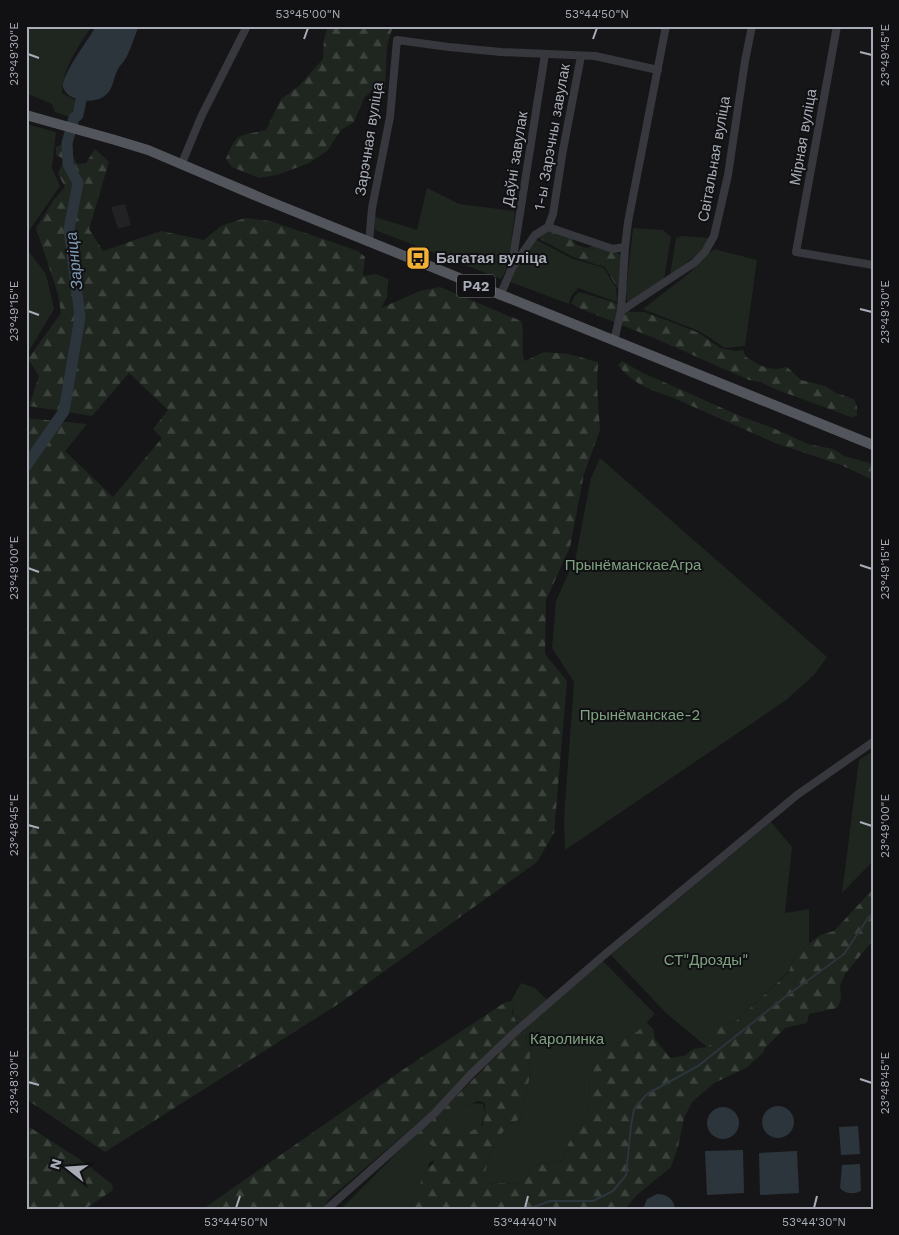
<svg xmlns="http://www.w3.org/2000/svg" width="899" height="1235" viewBox="0 0 899 1235" font-family="'Work Sans',sans-serif">
	<style>
		.built { fill: #222225 }
		.green { fill: #1e261f }
		.forest { fill: url(#forest-firs); fill-rule: evenodd }
		.water { fill: #2c353c }
		.lines { fill: none; stroke-linecap: round; stroke-linejoin: round }
		.stream { stroke: #2c353c; stroke-width: 2 }
		.river { stroke: #2c353c; stroke-width: 11 }
		.minor { stroke: #37383d; stroke-width: 8 }
		.major { stroke: #53555c; stroke-width: 10 }
		.ticks { fill: none; stroke: #a8adb8; stroke-width: 2 }
		.labels { text-anchor: middle; dominant-baseline: central; stroke-width: 4; stroke-linejoin: round; paint-order: stroke }
		.shield { fill: #111113; stroke: #7b7e86; stroke-width: 1 }
		.shield-label { font-size: 14px; font-weight: bold; fill: #a8adb8 }
		.street-label { font-size: 15px; fill: #a8adb8; stroke: #111113 }
		.poi-label { font-size: 15px; font-weight: bold; fill: #a8adb8; stroke: #111113; text-anchor: start }
		.park-label { font-size: 15px; fill: #7fa381; stroke: #111113 }
		.water-label { font-size: 16px; font-style: italic; fill: #7f9bb3; stroke: #111113 }
		.neatline { fill: none; stroke: #a8adb8; stroke-width: 2 }
		.ticks-label { font-size: 12px; text-anchor: middle; fill: #a8adb8 }
	</style>
	<defs>
		<pattern id="forest-firs" width="22" height="20" patternUnits="userSpaceOnUse" patternTransform="scale(1.25)"><rect width="22" height="20" fill="#1e261f"/><path d="M5 1l3.5 6h-7zM16 11l3.5 6h-7z" fill="#3c433d"/></pattern>
	</defs>
	<rect width="100%" height="100%" fill="#161618"/>
	<path class="built" d="M125 204 131 225 118 229 111 207Z"/>
	<g class="green">
		<path d="M26 26H92C79 45 62 69 62 93L77 101 70 117 55 112 52 104 26 93Z"/>
		<path d="M26 124 56 132 52 168 60 186 26 235Z"/>
		<path d="M427 188 459 204 515 211 508 267 501 279 375 230V217L417 230Z"/>
		<path d="M633 228 663 230 671 237 664 279 631 302 627 301 626 292Z"/>
		<path d="M682 236 710 238 701 251 670 276 676 238Z"/>
		<path d="M535 239 571 258 604 268 616 288 617 302 578 288 571 296 569 304 510 282 515 270Z"/>
		<path d="M26 248 46 274 54 309 26 356Z"/>
		<path d="M714 249 757 260 745 346 725 348 701 332 643 309 688 274Z"/>
		<path d="M600 458 827 657 814 675 785 701 565 850 564 818 574 682 552 648 556 601 576 556 591 478Z"/>
		<path d="M873 751V861L842 893 859 760Z"/>
		<path d="M771 822 792 847 785 913 809 909V944L794 956 789 971 734 1023 725 1025 716 1041 707 1047 667 1014 611 955Z"/>
		<path d="M603 961 655 1014 638 1031 602 1051 589 1077 590 1097 587 1116 568 1144 563 1160 539 1164 530 1168 525 1182C513 1185 502 1182 489 1184L484 1179 489 1154 508 1124 515 1122 520 1118 529 1080 530 1052 526 1044 525 1032C516 1023 511 1016 514 1004L511 1001 521 983 535 988 552 1005Z"/>
		<path d="M471 1103 483 1104 485 1114 481 1126 429 1163 416 1209H341L415 1135Z"/>
	</g>
	<g class="forest">
		<path d="M328 26H393L387 46 385 88 377 86 364 98 354 122 341 130 327 151 309 163 277 175 259 178 232 167 226 159C238 130 238 137 266 130L281 99 299 86 323 59 324 39Z"/>
		<path d="M63 144 69 148 77 164 86 163 95 149 109 162 89 229 103 251 161 231 204 240 221 226 245 218 270 221 358 251 365 257 363 276 376 274 388 279 387 297 381 308 420 291 440 287 521 321C526 334 519 349 525 361L544 352 568 354 598 362 597 386 600 430 584 474 570 547 546 600 545 654 567 681 554 833 537 862 340 1003 105 1152 26 1099V418L87 424 65 451 113 497 162 438 153 429 168 410 129 373 92 416 29 406 39 376 28 359 61 313 58 294 36 228 53 201 65 187 58 174 64 159 56 155V147Z"/>
		<path d="M549 230 571 238 577 245 587 248 593 246 622 255 619 291 605 267 573 257 538 238Z"/>
		<path d="M579 292 613 302 631 312H644L669 321 699 333 720 348 736 351 743 350 746 357C761 366 769 372 787 367L801 380 825 386 836 393 854 399 857 407V416L851 417 775 389 760 382 749 380 654 338 579 308 571 303 575 296Z"/>
		<path d="M622 361 641 372 740 416 773 428 808 444 833 449 844 456 873 464V480L841 465 775 443 669 396C649 390 631 382 618 365Z"/>
		<path d="M873 889V940L845 974 840 986 841 1000 837 1008 809 1014 807 1023 785 1028 765 1048 763 1053 746 1068 714 1083 692 1102 684 1118 678 1147 671 1167 637 1195 625 1209H414L424 1170 433 1164 435 1153 434 1147 427 1142 416 1145 407 1141 430 1123 520 1032 525 1031 526 1044 530 1052 529 1080 520 1118 515 1122 508 1124 489 1154 484 1179 490 1184C502 1182 513 1185 525 1182L530 1168 539 1164 563 1160 568 1144 587 1116 590 1097 589 1077 602 1051 638 1031 646 1022 653 1029 655 1039 670 1058 684 1056 693 1049 707 1047 716 1041 717 1029 725 1025 734 1023 789 972 794 956 820 935 834 931ZM480 1101 485 1103V1111L483 1125 452 1141C447 1122 461 1102 480 1101Z"/>
		<path d="M511 1001 514 1004 512 1013 518 1025 435 1108 329 1199 322 1209H203L401 1071 504 1003Z"/>
		<path d="M26 1125 78 1158 112 1184 113 1190 85 1209H26Z"/>
	</g>
	<g class="water">
		<path d="M96 26H139C134 37 131 49 126 58 123 63 119 66 117 71 113 80 113 91 103 97 95 102 85 101 77 99 71 97 65 94 63 87 61 75 89 39 96 26Z"/>
		<circle cx="778" cy="1122" r="16"/>
		<circle cx="723" cy="1123" r="16"/>
		<path d="M858 1126 860 1154 841 1155 839 1127Z"/>
		<path d="M743 1150 744 1193 707 1195 705 1151Z"/>
		<path d="M797 1151 799 1193 760 1195 759 1153Z"/>
		<path d="M860 1164 861 1191C854 1194 846 1195 840 1188L842 1165Z"/>
		<path d="M657 1194C667 1194 674 1199 675 1209H643L647 1199Z"/>
	</g>
	<g class="lines">
		<path class="stream" d="M528 1209 550 1201H593L613 1191 626 1175 631 1126 634 1109 647 1094 698 1066 785 997 844 954 868 918 873 913"/>
		<path class="river" d="M26 466 64 411 80 317 69 229 78 183 68 164 67 143 74 118 78 115 81 100 87 88"/>
		<g class="minor">
			<path d="M837 26 796 252 873 265"/>
			<path d="M182 163 201 117 247 26"/>
			<path d="M548 227 613 249 625 247"/>
			<path d="M369 242 372 208 390 117 397 40 449 47 501 52 595 56 658 70"/>
			<path d="M512 264 545 54"/>
			<path d="M500 296 512 268 535 235 548 227 553 214 563 150 581 56"/>
			<path d="M621 311 694 263 705 252 714 236 728 175 745 61 752 26"/>
			<path d="M614 341 621 311 625 247 628 222 666 26"/>
			<path d="M327 1209 434 1114 470 1075 513 1034 603 956 797 795 873 742"/>
		</g>
		<path class="major" d="M26 115 115 140 148 150 266 200 873 445"/>
	</g>
	<path class="ticks" d="M304 39 308 28M593 39 597 28M860 52 872 55M28 54 39 58M860 309 872 312M28 311 39 315M860 565 872 569M28 568 39 572M860 822 872 826M28 825 39 828M860 1079 872 1083M28 1082 39 1085M236 1208 240 1196M525 1208 528 1196M814 1208 817 1196"/>
	<defs>
		<g id="bus-square" transform="scale(1.25)"><rect x="-9" y="-9" width="18" height="18" rx="4" fill="#f2b134" stroke="#111113"/><path d="M-5-6H5V4H4V6H2V4H-2V6H-4V4H-5ZM-3.5-4V0h7V-4ZM-3.5 1.2v1.5H-2V1.2ZM2 1.2v1.5H3.5V1.2Z" fill="#111"/></g>
	</defs>
	<g fill-rule="evenodd">
		<use href="#bus-square" x="418" y="258"/>
	</g>
	<g class="labels">
		<rect class="shield" x="457" y="274.5" width="38" height="23" rx="4"/>
		<g class="shield-label">
			<text x="476" y="286">Р42</text>
		</g>
		<g class="street-label">
			<text transform="translate(552 137) rotate(-80)">1-ы Зарэчны завулак</text>
			<text transform="translate(803 137) rotate(-80)">Мірная вуліца</text>
			<text transform="translate(369 139) rotate(-81)">Зарэчная вуліца</text>
			<text transform="translate(515 159) rotate(-81)">Даўні завулак</text>
			<text transform="translate(714 159) rotate(-80)">Світальная вуліца</text>
		</g>
		<g class="poi-label">
			<text x="436" y="258">Багатая вуліца</text>
		</g>
		<g class="park-label">
			<text x="633" y="565">ПрынёманскаеАгра</text>
			<text x="640" y="715">Прынёманскае-2</text>
			<text x="706" y="960">СТ"Дрозды"</text>
			<text x="567" y="1039">Каролинка</text>
		</g>
		<g class="water-label">
			<text transform="translate(74 261) rotate(-96)">Зарніца</text>
		</g>
	</g>
	<rect width="899" height="1235" fill="none" stroke="#111113" stroke-width="55"/>
	<g transform="translate(68 1168) rotate(287)" stroke="#111113" stroke-width="4" paint-order="stroke">
	<path d="M0-4L9 19L0 12L-9 19Z" fill="#a8adb8"/>
	<text y="-8" font-size="14" font-weight="bold" text-anchor="middle" fill="#a8adb8">N</text>
	</g>
	<rect x="28" y="28" width="844" height="1180" class="neatline"/>
	<g class="ticks-label">
		<text x="308" y="18">53°45'00"N</text>
		<text x="597" y="18">53°44'50"N</text>
		<text transform="translate(14 54) rotate(-90)" y="4">23°49'30"E</text>
		<text transform="translate(885 55) rotate(-90)" y="4">23°49'45"E</text>
		<text transform="translate(14 311) rotate(-90)" y="4">23°49'15"E</text>
		<text transform="translate(885 312) rotate(-90)" y="4">23°49'30"E</text>
		<text transform="translate(14 568) rotate(-90)" y="4">23°49'00"E</text>
		<text transform="translate(885 569) rotate(-90)" y="4">23°49'15"E</text>
		<text transform="translate(14 825) rotate(-90)" y="4">23°48'45"E</text>
		<text transform="translate(885 826) rotate(-90)" y="4">23°49'00"E</text>
		<text transform="translate(14 1082) rotate(-90)" y="4">23°48'30"E</text>
		<text transform="translate(885 1083) rotate(-90)" y="4">23°48'45"E</text>
		<text x="236" y="1226">53°44'50"N</text>
		<text x="525" y="1226">53°44'40"N</text>
		<text x="814" y="1226">53°44'30"N</text>
	</g>
</svg>
